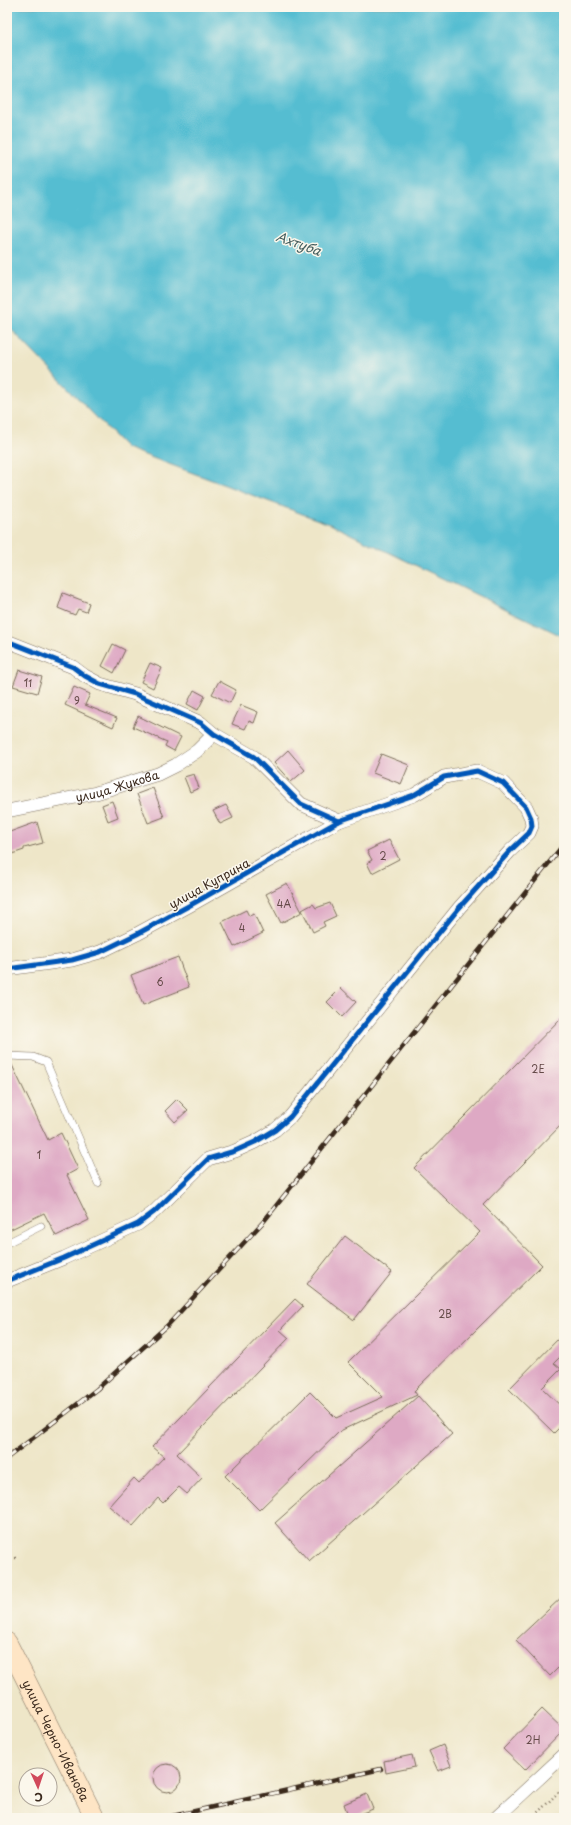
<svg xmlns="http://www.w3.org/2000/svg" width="571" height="1825" viewBox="0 0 571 1825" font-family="'Playpen Sans',sans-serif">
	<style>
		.water { fill: #54bdd1; stroke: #487478 }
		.building { fill: #dea9c4 }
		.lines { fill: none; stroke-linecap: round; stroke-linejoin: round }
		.service-casing { stroke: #7a6c5a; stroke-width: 8 }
		.minor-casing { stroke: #7a6c5a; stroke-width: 14 }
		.secondary-casing { stroke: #7a6c5a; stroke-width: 20 }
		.path { stroke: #7a6c5a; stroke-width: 2.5; stroke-dasharray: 1 3; stroke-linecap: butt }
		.service { stroke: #fff; stroke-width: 7 }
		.minor { stroke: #fff; stroke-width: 13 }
		.secondary { stroke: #fee5c5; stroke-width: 19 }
		.rail-casing { stroke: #3b2a1e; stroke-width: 4.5 }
		.rail { stroke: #fbf7ec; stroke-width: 3; stroke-dasharray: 9; stroke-linecap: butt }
		.cycleway-casing { stroke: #fbf7ec; stroke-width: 8 }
		.cycleway { stroke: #0057b8; stroke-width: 5 }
		.labels { text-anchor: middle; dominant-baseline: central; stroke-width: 3; stroke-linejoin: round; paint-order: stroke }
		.number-label { font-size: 10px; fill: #644a48 }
		.street-label { font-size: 12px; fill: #3b2a1e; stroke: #fbf7ec }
		.water-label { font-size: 13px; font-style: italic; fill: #445d5d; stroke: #fbf7ec }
	</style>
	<rect width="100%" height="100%" fill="#fbf7ec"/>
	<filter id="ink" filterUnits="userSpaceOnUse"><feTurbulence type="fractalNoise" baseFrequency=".025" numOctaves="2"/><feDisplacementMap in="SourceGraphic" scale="8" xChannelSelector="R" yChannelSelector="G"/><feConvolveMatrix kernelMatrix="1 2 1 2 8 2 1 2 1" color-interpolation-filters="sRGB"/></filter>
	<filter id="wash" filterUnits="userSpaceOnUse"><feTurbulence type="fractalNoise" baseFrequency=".012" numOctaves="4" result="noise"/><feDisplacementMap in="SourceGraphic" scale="16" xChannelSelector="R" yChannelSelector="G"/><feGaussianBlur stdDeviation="0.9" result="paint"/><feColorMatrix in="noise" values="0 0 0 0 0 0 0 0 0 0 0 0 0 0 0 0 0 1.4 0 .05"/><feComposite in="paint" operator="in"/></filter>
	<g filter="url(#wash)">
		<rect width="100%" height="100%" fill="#eee6c8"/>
		<path class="water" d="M7 7H564V637L332 525 126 448 7 325Z"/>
		<g id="blocks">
			<g class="building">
				<path d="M63 593 89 603 86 612 78 609 75 615 58 608Z"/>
				<path d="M113 644 125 650 114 673 102 666Z"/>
				<path d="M150 663 162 668 153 688 141 682Z"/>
				<path d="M19 670 42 677 37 693 13 686Z"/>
				<path d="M219 681 236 690 230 703 212 694Z"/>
				<path d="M74 687 90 694 85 705 117 718 113 727 65 705Z"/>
				<path d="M194 690 205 696 198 710 187 704Z"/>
				<path d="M241 705 258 712 254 723 249 721 245 729 232 724Z"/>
				<path d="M138 716 181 737 174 751 165 746 167 742 133 727Z"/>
				<path d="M288 750 305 770 291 782 274 763Z"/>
				<path d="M381 754 409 765 401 784 373 773Z"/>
				<path d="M194 774 199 788 190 792 184 777Z"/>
				<path d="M153 788 164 817 148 823 137 794Z"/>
				<path d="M112 801 118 817 108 821 102 805Z"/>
				<path d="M226 805 233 818 220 824 213 811Z"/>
				<path d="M37 822 43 843 24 848V850L12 854 7 841V833Z"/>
				<path d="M389 840 399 859 372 873 367 863 372 860 367 851Z"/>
				<path d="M287 883 302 912 281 923 266 894Z"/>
				<path d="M330 903 336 916 323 922 325 926 313 932 302 910 313 904 316 908Z"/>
				<path d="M246 910 249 916 254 914 263 933 234 947 222 922Z"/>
				<path d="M178 957 189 987 143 1005 131 975Z"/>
				<path d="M341 988 356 1002 342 1017 327 1002Z"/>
				<path d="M564 1015V1122L483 1205 542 1265 414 1391 417 1395 340 1431 259 1510 225 1476 310 1392 336 1418 383 1397 348 1362 480 1232 414 1168Z"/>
				<path d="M7 1061H10L48 1140 61 1133 78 1169 67 1175 89 1220 56 1236 44 1213 7 1231Z"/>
				<path d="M177 1099 188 1110 175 1122 165 1111Z"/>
				<path d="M345 1236 392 1272 354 1320 307 1284Z"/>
				<path d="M295 1299 303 1306 280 1330 289 1338 177 1454 202 1478 187 1494 179 1487 163 1503 158 1498 133 1526 109 1506 134 1478 139 1483 164 1457 152 1447Z"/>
				<path d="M564 1333V1353L554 1363 561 1369 542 1388 564 1409V1423L554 1433 509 1389Z"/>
				<path d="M418 1396 452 1434 309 1561 275 1523Z"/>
				<path d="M564 1595V1662L550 1676 516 1640Z"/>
				<path d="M542 1709 564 1730 525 1770 503 1749Z"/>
				<path d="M443 1745 451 1766 438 1771 429 1751Z"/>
				<path d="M412 1755 415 1767 386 1773 384 1761Z"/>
				<circle cx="167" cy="1778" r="14"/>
				<path d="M367 1794 373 1809 349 1818 344 1804Z"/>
			</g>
		</g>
	</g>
	<g filter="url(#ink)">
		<use href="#blocks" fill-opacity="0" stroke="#7a6c5a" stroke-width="1"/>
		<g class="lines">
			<g class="service-casing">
				<g id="service">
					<path d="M7 1056 33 1057 46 1062 98 1183"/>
					<path d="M7 1243 41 1226"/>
				</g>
			</g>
			<g class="minor-casing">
				<g id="minor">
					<path d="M7 641 73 667 85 676 100 684 135 694 201 723 214 734 254 757 301 804 339 821"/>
					<path id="s1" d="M7 811 96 793 158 774 176 765 197 751 214 734"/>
					<path d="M7 969 72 960 100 952 137 934 194 903 339 821 414 795 444 777 477 771 503 783 526 807 531 818 532 826 529 833 510 851 459 908 290 1117 275 1130 255 1142 235 1151 208 1159 154 1212 138 1224 64 1258 7 1281"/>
					<path d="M496 1818 564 1755"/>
				</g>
			</g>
			<g class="secondary-casing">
				<g id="secondary">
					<path id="s2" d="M7 1642 95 1818"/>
				</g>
			</g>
			<g class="path">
				<path d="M7 1558H17"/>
				<path d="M532 1818 564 1787"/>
			</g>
			<use href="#service" class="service"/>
			<use href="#minor" class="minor"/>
			<use href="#secondary" class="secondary"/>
			<g class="rail-casing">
				<g id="rail">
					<path d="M7 1458 97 1389 167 1326 264 1221 564 844"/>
					<path d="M164 1818 381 1769"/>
				</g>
			</g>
			<use href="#rail" class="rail"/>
			<g class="cycleway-casing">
				<g id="cycleway">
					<path d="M7 641 73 667 85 676 100 684 135 694 201 723 214 734 254 757 301 804 339 821"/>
					<path d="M7 969 72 960 100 952 137 934 194 903 339 821 414 795 444 777 477 771 503 783 526 807 531 818 532 826 529 833 510 851 459 908 290 1117 275 1130 255 1142 235 1151 208 1159 154 1212 138 1224 64 1258 7 1281"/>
				</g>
			</g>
			<use href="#cycleway" class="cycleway"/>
		</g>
	</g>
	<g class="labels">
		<g class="number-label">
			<text x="28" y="682">11</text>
			<text x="77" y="700">9</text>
			<text x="383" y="855">2</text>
			<text x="284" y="903">4А</text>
			<text x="242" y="927">4</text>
			<text x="160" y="981">6</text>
			<text x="538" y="1068">2Е</text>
			<text x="39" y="1154">1</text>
			<text x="445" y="1313">2В</text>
			<text x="533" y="1739">2Н</text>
		</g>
		<g class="street-label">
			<text stroke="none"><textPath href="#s1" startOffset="113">улица Жукова</textPath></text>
			<text transform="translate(209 883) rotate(-29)">улица Куприна</text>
			<text stroke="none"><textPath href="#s2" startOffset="110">улица Черно-Иванова</textPath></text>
		</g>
		<g class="water-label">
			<text transform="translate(299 243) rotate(20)">Ахтуба</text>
		</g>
	</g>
	<rect width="571" height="1825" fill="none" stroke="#fbf7ec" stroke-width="24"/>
	<g transform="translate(38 1787) rotate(177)"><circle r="19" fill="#fbf7ec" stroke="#aea59a"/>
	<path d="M0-3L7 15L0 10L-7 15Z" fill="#d1495b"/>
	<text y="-6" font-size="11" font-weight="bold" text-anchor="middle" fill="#3b2a1e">С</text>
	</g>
</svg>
